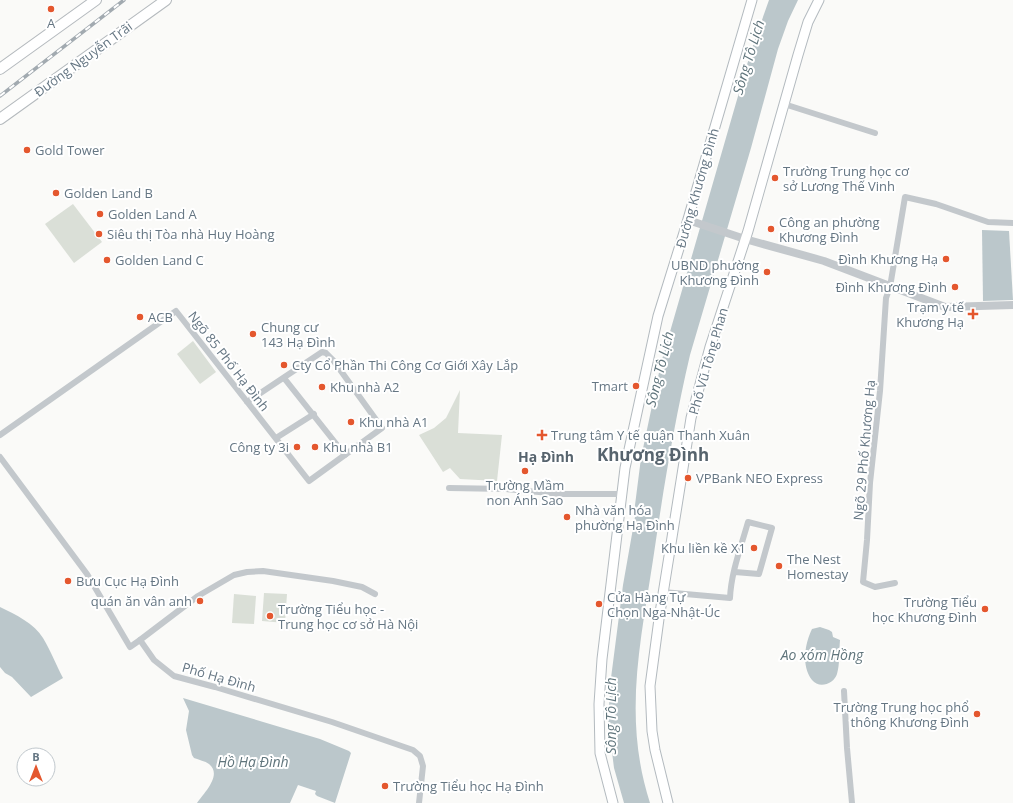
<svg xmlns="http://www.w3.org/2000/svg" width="1013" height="803" viewBox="0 0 1013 803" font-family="'Open Sans',sans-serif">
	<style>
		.green { fill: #dadfd7 }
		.water { fill: #bbc7cb }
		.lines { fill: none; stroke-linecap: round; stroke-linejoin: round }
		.secondary-casing { stroke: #b3babf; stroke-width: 11 }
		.primary-casing { stroke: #b5babe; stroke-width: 12 }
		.minor { stroke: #c3c8cc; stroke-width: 6 }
		.tertiary { stroke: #c3c8cc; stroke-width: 8 }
		.secondary { stroke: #fff; stroke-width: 9 }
		.primary { stroke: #fff; stroke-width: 10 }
		.rail-casing { stroke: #a2aab0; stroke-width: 3.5 }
		.rail { stroke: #fff; stroke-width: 2; stroke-dasharray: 6; stroke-linecap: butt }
		.poi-dot { fill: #e4572e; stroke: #fff; stroke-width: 1.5 }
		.labels { text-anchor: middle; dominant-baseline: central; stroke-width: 4; stroke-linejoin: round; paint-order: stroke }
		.poi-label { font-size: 13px; fill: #657683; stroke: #fff; text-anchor: start }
		.street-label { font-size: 13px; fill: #657683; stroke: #fff }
		.water-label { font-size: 14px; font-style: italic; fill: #60757c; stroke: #fff }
		.neighbourhood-label { font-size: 14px; font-weight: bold; fill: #57646e; stroke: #fff }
		.district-label { font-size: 17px; font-weight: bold; fill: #57646e; stroke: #fff }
	</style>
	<rect width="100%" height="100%" fill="#fafaf8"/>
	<g class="green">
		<path d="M73 204 102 242 74 263 45 224Z"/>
		<path d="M193 341 216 372 200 384 177 354Z"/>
		<path d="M460 390 458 433 502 435 497 481 460 479 450 468 443 472 419 435 434 428 446 418Z"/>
		<path d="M264 593 287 594 285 623 262 621Z"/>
		<path d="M234 594 256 596 254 624 232 623Z"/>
	</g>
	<g class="water">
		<path d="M769 0H798L788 21 778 49 751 148 690 355C674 423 663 492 653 560 640 645 623 719 650 803H624L614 768 608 720 611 678 623 585 635 517V505L641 458 661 363 751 51Z"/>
		<path d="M982 230 1009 231 1013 300 983 301Z"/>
		<path d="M0 607C16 615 34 623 43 638 51 651 56 665 63 678L31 697 12 677 5 673 0 667Z"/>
		<path d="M820 627 829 630 832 632 833 637 840 640C839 651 840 664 837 674 834 684 819 689 812 680 801 666 805 643 812 629Z"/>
		<path d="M183 698 320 739 349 751 351 753 335 803 317 796 315 794 316 791 298 785 290 803H197C203 794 223 775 209 764 205 761 199 760 194 758L192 755 186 730 189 711Z"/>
	</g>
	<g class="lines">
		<g class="secondary-casing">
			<g id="secondary">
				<path d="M613 803 600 753 599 704 602 659 625 468 658 316 686 226 752 0"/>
				<path d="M668 803 655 750 652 731 650 686 659 619 691 418 710 347 748 231 798 55 808 22 819 0"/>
			</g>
		</g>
		<g class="primary-casing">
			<g id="primary">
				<path d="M0 69 96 0"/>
				<path d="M0 119 166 0"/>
			</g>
		</g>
		<g class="minor">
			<path d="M784 104 875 133"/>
			<path d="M284 378 345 455"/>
			<path d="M0 435 176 311 309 481 382 428 333 360 326 353 322 352 247 402"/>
			<path d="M276 438 314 414"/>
			<path d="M0 457 87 574 130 647 140 640 154 660 174 676 215 687 332 722 413 750 420 756 423 766 419 803"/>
			<path d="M449 488 506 489 561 494H621"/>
			<path d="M895 583 875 587 863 582 867 540 870 483 880 391 886 298 890 287 905 197 936 204 988 222 1013 223"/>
			<path d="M663 592 730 598C731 573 741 547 748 522L772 528 759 574 735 572"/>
			<path d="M140 640 198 596 234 575 247 572 263 571 333 581 362 587 375 594"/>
			<path d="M844 691 847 748 852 803"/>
		</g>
		<path class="tertiary" d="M688 220 745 239 824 261 945 307 1013 305"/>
		<use href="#secondary" class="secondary"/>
		<use href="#primary" class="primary"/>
		<g class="rail-casing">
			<path id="rail" d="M0 96 124 0"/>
		</g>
		<use href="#rail" class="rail"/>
	</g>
	<g class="poi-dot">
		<circle cx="51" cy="9" r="4"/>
		<circle cx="27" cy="150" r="4"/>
		<circle cx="775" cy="178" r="4"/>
		<circle cx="56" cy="193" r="4"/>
		<circle cx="100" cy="214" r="4"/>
		<circle cx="771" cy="229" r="4"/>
		<circle cx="99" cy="234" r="4"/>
		<circle cx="946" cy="259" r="4"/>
		<circle cx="107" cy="260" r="4"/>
		<circle cx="767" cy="272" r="4"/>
		<circle cx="955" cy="287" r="4"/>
		<path d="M971 308h4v4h4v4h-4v4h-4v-4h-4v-4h4z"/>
		<circle cx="140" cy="317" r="4"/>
		<circle cx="253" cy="334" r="4"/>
		<circle cx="284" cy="365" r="4"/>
		<circle cx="636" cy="386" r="4"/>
		<circle cx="322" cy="387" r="4"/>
		<circle cx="351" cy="422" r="4"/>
		<path d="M540 429h4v4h4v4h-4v4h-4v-4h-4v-4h4z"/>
		<circle cx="297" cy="447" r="4"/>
		<circle cx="315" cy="447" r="4"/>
		<circle cx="525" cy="471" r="4"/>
		<circle cx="688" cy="478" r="4"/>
		<circle cx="567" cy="517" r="4"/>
		<circle cx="754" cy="548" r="4"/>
		<circle cx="779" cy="566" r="4"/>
		<circle cx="68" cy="581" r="4"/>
		<circle cx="200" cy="601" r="4"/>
		<circle cx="599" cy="604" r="4"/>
		<circle cx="985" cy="609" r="4"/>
		<circle cx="270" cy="616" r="4"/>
		<circle cx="977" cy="714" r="4"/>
		<circle cx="385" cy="786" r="4"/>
	</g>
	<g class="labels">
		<g class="poi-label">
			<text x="51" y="23" text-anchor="middle">A</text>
			<text x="35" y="150">Gold Tower</text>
			<text x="783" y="171">Trường Trung học cơ<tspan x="783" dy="15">sở Lương Thế Vinh</tspan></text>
			<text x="64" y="193">Golden Land B</text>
			<text x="108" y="214">Golden Land A</text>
			<text x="779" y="222">Công an phường<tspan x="779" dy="15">Khương Đình</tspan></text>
			<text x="107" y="234">Siêu thị Tòa nhà Huy Hoàng</text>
			<text x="938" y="259" text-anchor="end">Đình Khương Hạ</text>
			<text x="115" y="260">Golden Land C</text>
			<text x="759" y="265" text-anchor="end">UBND phường<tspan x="759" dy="15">Khương Đình</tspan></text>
			<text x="947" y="287" text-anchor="end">Đình Khương Đình</text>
			<text x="964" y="307" text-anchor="end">Trạm y tế<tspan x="964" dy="15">Khương Hạ</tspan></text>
			<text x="148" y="317">ACB</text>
			<text x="261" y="327">Chung cư<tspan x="261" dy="15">143 Hạ Đình</tspan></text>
			<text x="292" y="365">Cty Cổ Phần Thi Công Cơ Giới Xây Lắp</text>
			<text x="628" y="386" text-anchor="end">Tmart</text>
			<text x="330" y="387">Khu nhà A2</text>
			<text x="359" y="422">Khu nhà A1</text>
			<text x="551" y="435">Trung tâm Y tế quận Thanh Xuân</text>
			<text x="289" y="447" text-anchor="end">Công ty 3i</text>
			<text x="323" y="447">Khu nhà B1</text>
			<text x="696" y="478">VPBank NEO Express</text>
			<text x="525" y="485" text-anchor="middle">Trường Mầm<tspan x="525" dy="15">non Ánh Sao</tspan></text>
			<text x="575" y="510">Nhà văn hóa<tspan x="575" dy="15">phường Hạ Đình</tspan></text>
			<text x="746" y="548" text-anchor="end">Khu liền kề X1</text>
			<text x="787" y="559">The Nest<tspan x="787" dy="15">Homestay</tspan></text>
			<text x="76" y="581">Bưu Cục Hạ Đình</text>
			<text x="607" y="597">Cửa Hàng Tự<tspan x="607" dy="15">Chọn Nga-Nhật-Úc</tspan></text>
			<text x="192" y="601" text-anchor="end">quán ăn vân anh</text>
			<text x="977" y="602" text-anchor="end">Trường Tiểu<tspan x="977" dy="15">học Khương Đình</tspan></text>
			<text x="278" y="609">Trường Tiểu học -<tspan x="278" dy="15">Trung học cơ sở Hà Nội</tspan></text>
			<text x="969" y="707" text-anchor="end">Trường Trung học phổ<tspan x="969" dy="15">thông Khương Đình</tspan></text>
			<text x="393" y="786">Trường Tiểu học Hạ Đình</text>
		</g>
		<g class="street-label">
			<text transform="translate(83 59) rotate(-36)">Đường Nguyễn Trãi</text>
			<text transform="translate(697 188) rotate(-74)">Đường Khương Đình</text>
			<text transform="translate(229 361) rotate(52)">Ngõ 85 Phố Hạ Đình</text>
			<text transform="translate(708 361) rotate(-74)">Phố Vũ Tông Phan</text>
			<text transform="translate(864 450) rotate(-85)">Ngõ 29 Phố Khương Hạ</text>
			<text transform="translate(219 677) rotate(16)">Phố Hạ Đình</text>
		</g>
		<g class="water-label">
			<text transform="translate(748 57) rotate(-73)">Sông Tô Lịch</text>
			<text transform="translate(659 369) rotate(-76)">Sông Tô Lịch</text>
			<text x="822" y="654">Ao xóm Hồng</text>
			<text transform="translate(610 716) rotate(-90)">Sông Tô Lịch</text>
			<text x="253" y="761">Hồ Hạ Đình</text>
		</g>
		<g class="neighbourhood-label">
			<text x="546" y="456">Hạ Đình</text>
		</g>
		<g class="district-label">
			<text x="653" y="454">Khương Đình</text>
		</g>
	</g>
	<g transform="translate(36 767)"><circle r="19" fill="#ffffff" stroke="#c1c8cd"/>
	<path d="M0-3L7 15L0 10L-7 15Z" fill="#e4572e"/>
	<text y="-6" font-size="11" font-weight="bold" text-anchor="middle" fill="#657683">B</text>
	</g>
</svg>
